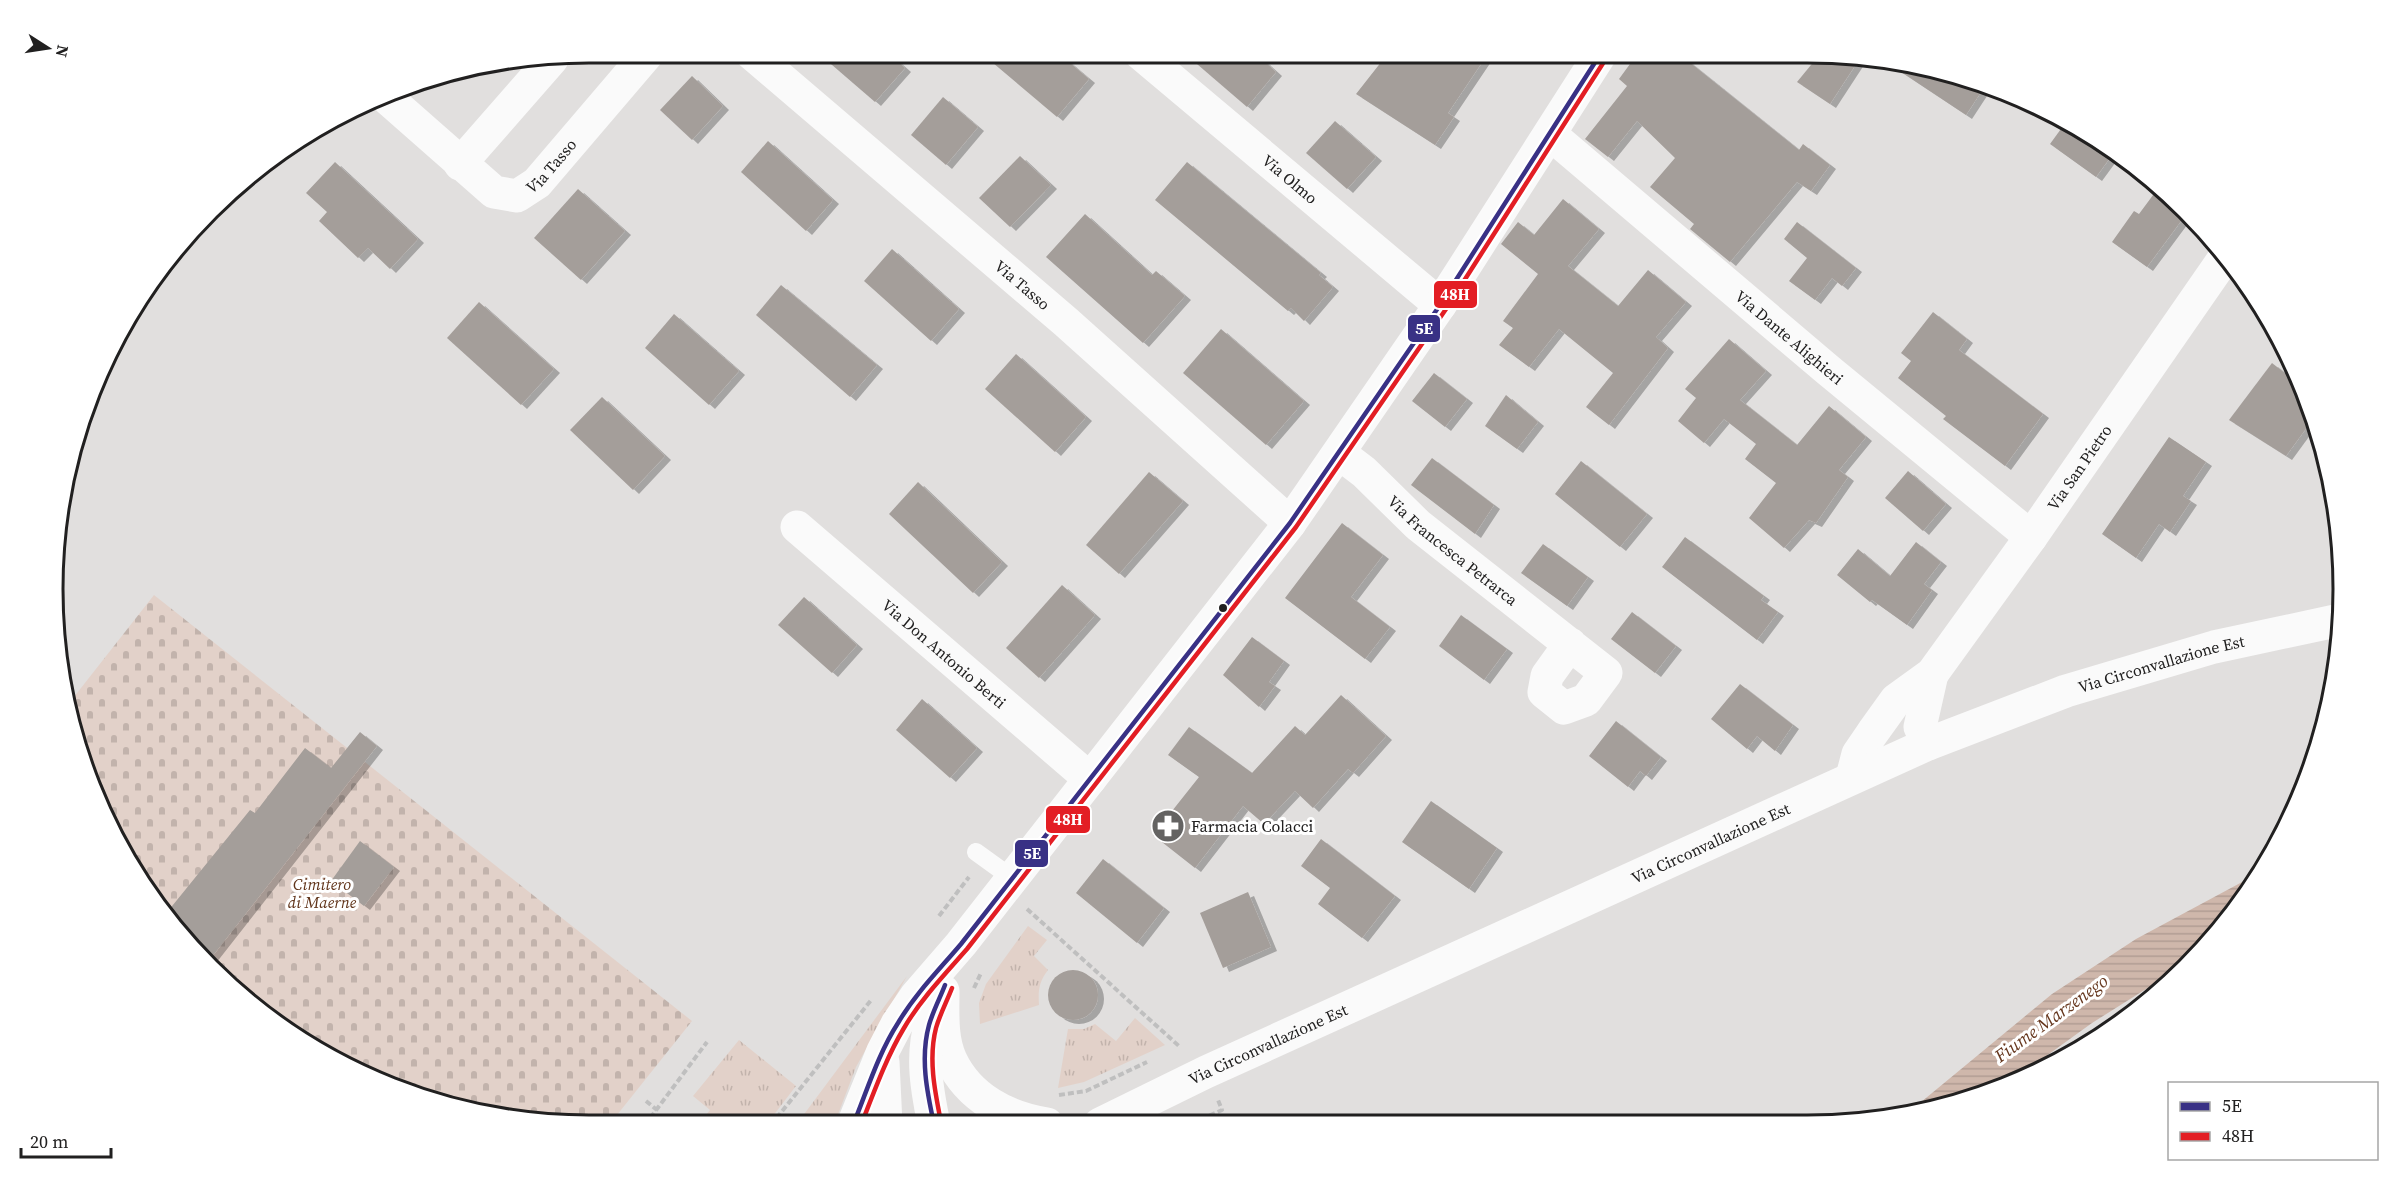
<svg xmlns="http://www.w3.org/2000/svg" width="2396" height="1178" viewBox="0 0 2396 1178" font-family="'Source Serif 4',serif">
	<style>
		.grass { fill: url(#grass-tufts) }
		.cemetery { fill: url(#cemetery-stones) }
		.water { fill: url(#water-rules) }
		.building { fill: #a49e9a; filter: url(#shadow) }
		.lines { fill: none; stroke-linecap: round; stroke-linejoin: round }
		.path { stroke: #bfbfbf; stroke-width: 4; stroke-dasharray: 6 3; stroke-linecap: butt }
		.service { stroke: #fafafa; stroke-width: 18 }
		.minor { stroke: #fafafa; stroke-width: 33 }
		.tertiary { stroke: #fafafa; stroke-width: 33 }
		.bus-1-casing { stroke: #fff; stroke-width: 9 }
		.bus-2-casing { stroke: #fff; stroke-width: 9 }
		.bus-1 { stroke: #393185; stroke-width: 4.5 }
		.bus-2 { stroke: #e31e24; stroke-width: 4.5 }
		.bus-dot { fill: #212020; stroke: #fff; stroke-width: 2 }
		.labels { text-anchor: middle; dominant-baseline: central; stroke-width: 6; stroke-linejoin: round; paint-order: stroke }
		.street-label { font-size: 16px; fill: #212020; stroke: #fff }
		.poi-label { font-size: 16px; fill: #212020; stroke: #fff; text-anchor: start }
		.park-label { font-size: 16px; font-style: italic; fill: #603319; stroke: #fff }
		.water-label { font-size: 18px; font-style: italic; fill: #66371e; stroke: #fff }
		.rim { fill: none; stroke: #212020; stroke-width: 3 }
		.line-badge { stroke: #fff; stroke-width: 2 }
		.badge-label { font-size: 16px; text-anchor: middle; font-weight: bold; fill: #fff }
	</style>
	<defs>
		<pattern id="grass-tufts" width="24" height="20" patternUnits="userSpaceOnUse" patternTransform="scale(1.5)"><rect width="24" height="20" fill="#e2d1c9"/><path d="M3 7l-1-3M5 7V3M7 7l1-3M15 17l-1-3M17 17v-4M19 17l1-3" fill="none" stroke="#c2b3ac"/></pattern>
		<pattern id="cemetery-stones" width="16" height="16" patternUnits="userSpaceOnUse" patternTransform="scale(1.5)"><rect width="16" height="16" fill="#e2d1c9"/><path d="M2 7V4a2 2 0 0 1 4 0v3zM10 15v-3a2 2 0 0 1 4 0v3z" fill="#c2b3ac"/></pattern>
		<pattern id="water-rules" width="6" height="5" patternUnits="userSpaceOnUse" patternTransform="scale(1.5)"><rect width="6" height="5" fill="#cfb7ab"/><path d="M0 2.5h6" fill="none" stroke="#b19d93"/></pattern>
		<filter id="shadow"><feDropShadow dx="6" dy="4" stdDeviation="0" flood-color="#0004"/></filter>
	</defs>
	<rect width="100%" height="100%" fill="#e1dfde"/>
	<g class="grass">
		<path d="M1028 926 1047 940 1034 956 1048 970C1039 982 1038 990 1039 1005L980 1024 979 1003 986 984Z"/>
		<path d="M907 976 856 1067 834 1125H796Z"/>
		<path d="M1135 1018 1165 1045 1084 1082 1058 1088 1068 1029H1084L1095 1024 1116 1041Z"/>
		<path d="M739 1040 796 1086 766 1125H698L710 1110 693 1096Z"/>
	</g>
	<path class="cemetery" d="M154 595 692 1021 609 1125H589L484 1115 383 1085 235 992 163 915 108 827 70 702Z"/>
	<path class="water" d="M2257 874 2233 915 2181 967 2092 1023 2003 1087 1909 1112 2052 994 2136 939Z"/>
	<g class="building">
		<path d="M817 52H887L905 68 875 102Z"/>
		<path d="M980 52H1057L1089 79 1057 117Z"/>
		<path d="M1183 52H1254L1276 72 1247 107Z"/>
		<path d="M1389 52H1489L1448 113 1454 117 1435 145 1356 94Z"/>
		<path d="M1638 53H1678L1799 150 1803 144 1830 165 1811 191 1797 182 1730 262 1690 229 1694 224 1650 187 1675 158 1637 121 1608 157 1585 139 1627 86 1619 79Z"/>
		<path d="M1820 54 1860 58 1830 104 1797 82Z"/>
		<path d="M1883 60 1912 63 1972 81 1983 89 1966 115Z"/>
		<path d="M692 76 723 106 692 140 660 110Z"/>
		<path d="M943 97 978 127 946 165 911 135Z"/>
		<path d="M1335 121 1376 157 1347 189 1306 153Z"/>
		<path d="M2066 122 2105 143 2115 151 2096 177 2050 144Z"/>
		<path d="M768 141 833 200 806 231 741 172Z"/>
		<path d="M1020 156 1051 185 1010 227 979 198Z"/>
		<path d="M335 162 418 239 390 269 368 248 358 258 319 221 327 212 306 193Z"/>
		<path d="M1187 162 1321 273 1319 275 1333 287 1304 321 1291 308 1288 311 1155 200Z"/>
		<path d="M2159 187 2179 204 2177 206 2187 213 2147 267 2112 242 2134 211 2139 214Z"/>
		<path d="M578 189 625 231 581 280 534 238Z"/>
		<path d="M1563 199 1599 229 1568 266 1618 306 1648 270 1686 302 1656 337 1668 348 1609 425 1586 407 1613 373 1559 329 1529 367 1499 345 1513 328 1503 321 1538 274 1501 244 1518 222 1534 235Z"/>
		<path d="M1085 214 1152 275 1156 271 1185 296 1143 343 1046 257Z"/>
		<path d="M1797 222 1856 268 1842 286 1832 278 1815 300 1789 281 1807 258 1784 239Z"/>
		<path d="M892 249 959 309 931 341 864 281Z"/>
		<path d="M781 285 877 365 850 397 756 315Z"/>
		<path d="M479 302 554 369 521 405 447 338Z"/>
		<path d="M1933 312 1967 339 1959 350 2043 414 2005 466 1943 419 1946 416 1898 378 1911 361 1901 353Z"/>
		<path d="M674 314 739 371 709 405 645 348Z"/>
		<path d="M1221 329 1304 401 1266 445 1183 373Z"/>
		<path d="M1729 339 1766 371 1740 400 1797 445 1829 406 1866 437 1839 470 1848 477 1816 523 1809 520 1784 548 1749 518 1776 483 1745 459 1756 444 1724 419 1704 443 1678 421 1696 398 1685 389Z"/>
		<path d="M1016 354 1086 417 1055 452 985 389Z"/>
		<path d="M2272 363 2304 388 2313 419 2286 456 2229 420Z"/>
		<path d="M1434 373 1467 399 1445 427 1412 401Z"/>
		<path d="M1506 395 1538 422 1517 449 1485 426Z"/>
		<path d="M602 397 665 456 633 490 570 430Z"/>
		<path d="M2169 437 2206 462 2183 496 2191 501 2170 532 2159 524 2136 558 2102 534Z"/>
		<path d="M1432 458 1494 505 1475 534 1411 485Z"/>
		<path d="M1581 461 1647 514 1620 547 1555 494Z"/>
		<path d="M1908 471 1946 504 1923 531 1885 498Z"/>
		<path d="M1149 472 1183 501 1119 574 1086 545Z"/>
		<path d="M918 482 1002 562 973 593 889 514Z"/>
		<path d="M1342 523 1383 555 1351 597 1390 627 1365 659 1285 598Z"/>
		<path d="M1685 537 1764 596 1761 600 1778 612 1757 640 1662 567Z"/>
		<path d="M1916 542 1941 562 1924 584 1932 590 1907 625 1872 600 1870 602 1837 575 1858 549 1890 576Z"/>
		<path d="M1543 544 1588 577 1567 606 1521 573Z"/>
		<path d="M1062 585 1095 615 1039 678 1006 648Z"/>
		<path d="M804 597 857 645 832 673 778 625Z"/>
		<path d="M1632 612 1676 646 1655 673 1611 639Z"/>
		<path d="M1461 615 1507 649 1484 680 1439 646Z"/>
		<path d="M1252 637 1284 661 1269 682 1275 686 1259 707 1223 675Z"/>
		<path d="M1740 684 1793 725 1775 751 1757 736 1747 749 1711 719Z"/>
		<path d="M1341 695 1386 736 1353 773 1348 769 1313 808 1295 791 1264 824 1243 806 1195 868 1153 835 1199 777 1168 755 1189 727 1252 773 1295 726 1305 735Z"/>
		<path d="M922 699 977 748 950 778 896 730Z"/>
		<path d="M1616 721 1661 757 1646 776 1640 771 1628 787 1589 756Z"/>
		<path d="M360 732 377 746 207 963 164 916 250 810 255 813 305 748 331 768Z"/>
		<path d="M1431 801 1497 848 1469 889 1402 842Z"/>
		<path d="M1321 839 1395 896 1362 938 1318 904 1330 888 1301 866Z"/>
		<path d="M360 841 394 867 364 906 331 881Z"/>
		<path d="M1103 859 1164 908 1137 943 1076 893Z"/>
		<path d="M1248 892 1271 947 1223 968 1200 913Z"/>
		<circle cx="1073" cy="995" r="25"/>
	</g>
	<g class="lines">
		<g class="path">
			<path d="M1027 909 1180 1047"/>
			<path d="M939 916 969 877"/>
			<path d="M974 988 981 973"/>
			<path d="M1059 1095 1086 1091 1147 1062"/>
			<path d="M646 1101 657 1110"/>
			<path d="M1193 1123 1222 1110 1218 1100"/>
			<path d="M645 1125 707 1042"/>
			<path d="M771 1125 872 999"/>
		</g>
		<path class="service" d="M976 852 1012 878"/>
		<g class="minor">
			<path id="s1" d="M751 53 1066 322 1290 523"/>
			<path id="s2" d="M1140 53 1440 305"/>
			<path id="s3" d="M386 97 494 192 517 196 537 183 648 53"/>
			<path id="s4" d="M1550 134 1828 370 2031 537"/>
			<path d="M460 164 552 59"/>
			<path id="s5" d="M1339 453 1364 472 1418 525 1606 673 1586 700 1564 708 1544 692 1547 676 1570 644"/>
			<path id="s6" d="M797 527 1090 779"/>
			<path d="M1928 744 1920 727 1932 674"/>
			<path id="s7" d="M1852 777 1858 754 1873 732 1896 700 1932 674 2031 537 2225 257"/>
		</g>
		<g class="tertiary">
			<path d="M943 991C943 1013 941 1039 951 1060 969 1098 1007 1118 1047 1124"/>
			<path d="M934 1013C920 1050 926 1086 934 1124"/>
			<path d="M883 1062 886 1124"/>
			<path id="s8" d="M1100 1124 1206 1072 1928 744 2066 691 2214 647 2340 620"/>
			<path d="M853 1125 883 1051 897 1024 916 996 961 944 1290 523 1440 305 1601 53"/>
		</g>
		<g class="bus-1-casing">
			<g id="bus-1">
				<path d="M934 1124C927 1092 920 1058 929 1025 933 1011 940 998 945 985"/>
				<path d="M853 1125C867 1091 878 1054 898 1023 915 994 939 970 961 944L1290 523 1440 305 1601 53"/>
			</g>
		</g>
		<g class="bus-2-casing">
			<g id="bus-2">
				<path d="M941 1122C935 1092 928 1059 936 1028 940 1014 947 1001 952 988"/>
				<path d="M861 1125C874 1092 886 1058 904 1028 921 999 945 974 967 949L1296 527 1446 309 1607 57"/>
			</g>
		</g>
		<use href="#bus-1" class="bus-1"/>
		<use href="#bus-2" class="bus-2"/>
	</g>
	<defs>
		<g id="pharmacy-disc" transform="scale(1.725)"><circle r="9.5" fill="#646362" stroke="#fff"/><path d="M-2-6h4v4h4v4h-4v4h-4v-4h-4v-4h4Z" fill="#fff"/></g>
	</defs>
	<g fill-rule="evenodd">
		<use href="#pharmacy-disc" x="1168" y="826"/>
	</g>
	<circle class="bus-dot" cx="1223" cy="608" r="5"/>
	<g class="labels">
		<g class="street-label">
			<text stroke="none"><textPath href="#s3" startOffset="213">Via Tasso</textPath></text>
			<text stroke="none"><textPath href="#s2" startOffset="196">Via Olmo</textPath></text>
			<text stroke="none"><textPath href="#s1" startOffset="357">Via Tasso</textPath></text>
			<text stroke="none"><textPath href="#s4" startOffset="314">Via Dante Alighieri</textPath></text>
			<text stroke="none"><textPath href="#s7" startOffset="388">Via San Pietro</textPath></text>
			<text stroke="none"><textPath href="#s5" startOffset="150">Via Francesca Petrarca</textPath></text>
			<text stroke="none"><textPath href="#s6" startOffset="194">Via Don Antonio Berti</textPath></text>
			<text stroke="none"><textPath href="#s8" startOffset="1158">Via Circonvallazione Est</textPath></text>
			<text stroke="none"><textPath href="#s8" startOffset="672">Via Circonvallazione Est</textPath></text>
			<text stroke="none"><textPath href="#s8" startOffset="186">Via Circonvallazione Est</textPath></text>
		</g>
		<g class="poi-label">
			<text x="1191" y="826">Farmacia Colacci</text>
		</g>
		<g class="park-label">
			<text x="322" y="884">Cimitero<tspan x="322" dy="18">di Maerne</tspan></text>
		</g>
		<g class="water-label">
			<text transform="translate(2051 1018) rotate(-36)">Fiume Marzenego</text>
		</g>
	</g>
	<path d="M0 0H2396V1178H0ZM589 63H1807A526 526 0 0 1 2333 589V589A526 526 0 0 1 1807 1115H589A526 526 0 0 1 63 589V589A526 526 0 0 1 589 63Z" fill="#fff" fill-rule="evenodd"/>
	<path class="rim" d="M589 63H1807A526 526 0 0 1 2333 589V589A526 526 0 0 1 1807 1115H589A526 526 0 0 1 63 589V589A526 526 0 0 1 589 63Z"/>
	<g class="line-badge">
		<rect x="1433" y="280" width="45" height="29" rx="6" fill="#e31e24"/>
		<rect x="1407" y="314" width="34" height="29" rx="6" fill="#393185"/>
		<rect x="1045" y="805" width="46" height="29" rx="6" fill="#e31e24"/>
		<rect x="1014" y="839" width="35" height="29" rx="6" fill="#393185"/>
	</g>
	<g class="badge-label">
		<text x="1455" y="300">48H</text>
		<text x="1424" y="334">5E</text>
		<text x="1068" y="825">48H</text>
		<text x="1032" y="859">5E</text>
	</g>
	<rect x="2168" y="1082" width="210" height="78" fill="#ffffff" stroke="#a6a6a6" stroke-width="1.5"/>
	<rect x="2180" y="1102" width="30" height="9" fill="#393185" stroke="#a6a6a6" stroke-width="1.5"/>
	<text x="2222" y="1112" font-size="18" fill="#212020">5E</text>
	<rect x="2180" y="1132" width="30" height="9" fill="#e31e24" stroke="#a6a6a6" stroke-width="1.5"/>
	<text x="2222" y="1142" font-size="18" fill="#212020">48H</text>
	<g transform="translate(48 48) rotate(102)" stroke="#ffffff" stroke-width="4.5" paint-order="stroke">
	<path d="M0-4.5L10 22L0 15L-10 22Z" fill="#212020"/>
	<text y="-9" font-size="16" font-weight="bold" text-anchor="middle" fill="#212020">N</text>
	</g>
	<path d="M21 1148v9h90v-9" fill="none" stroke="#212020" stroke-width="3"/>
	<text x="30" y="1148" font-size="18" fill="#212020" stroke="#ffffff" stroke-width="4.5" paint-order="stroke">20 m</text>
</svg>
